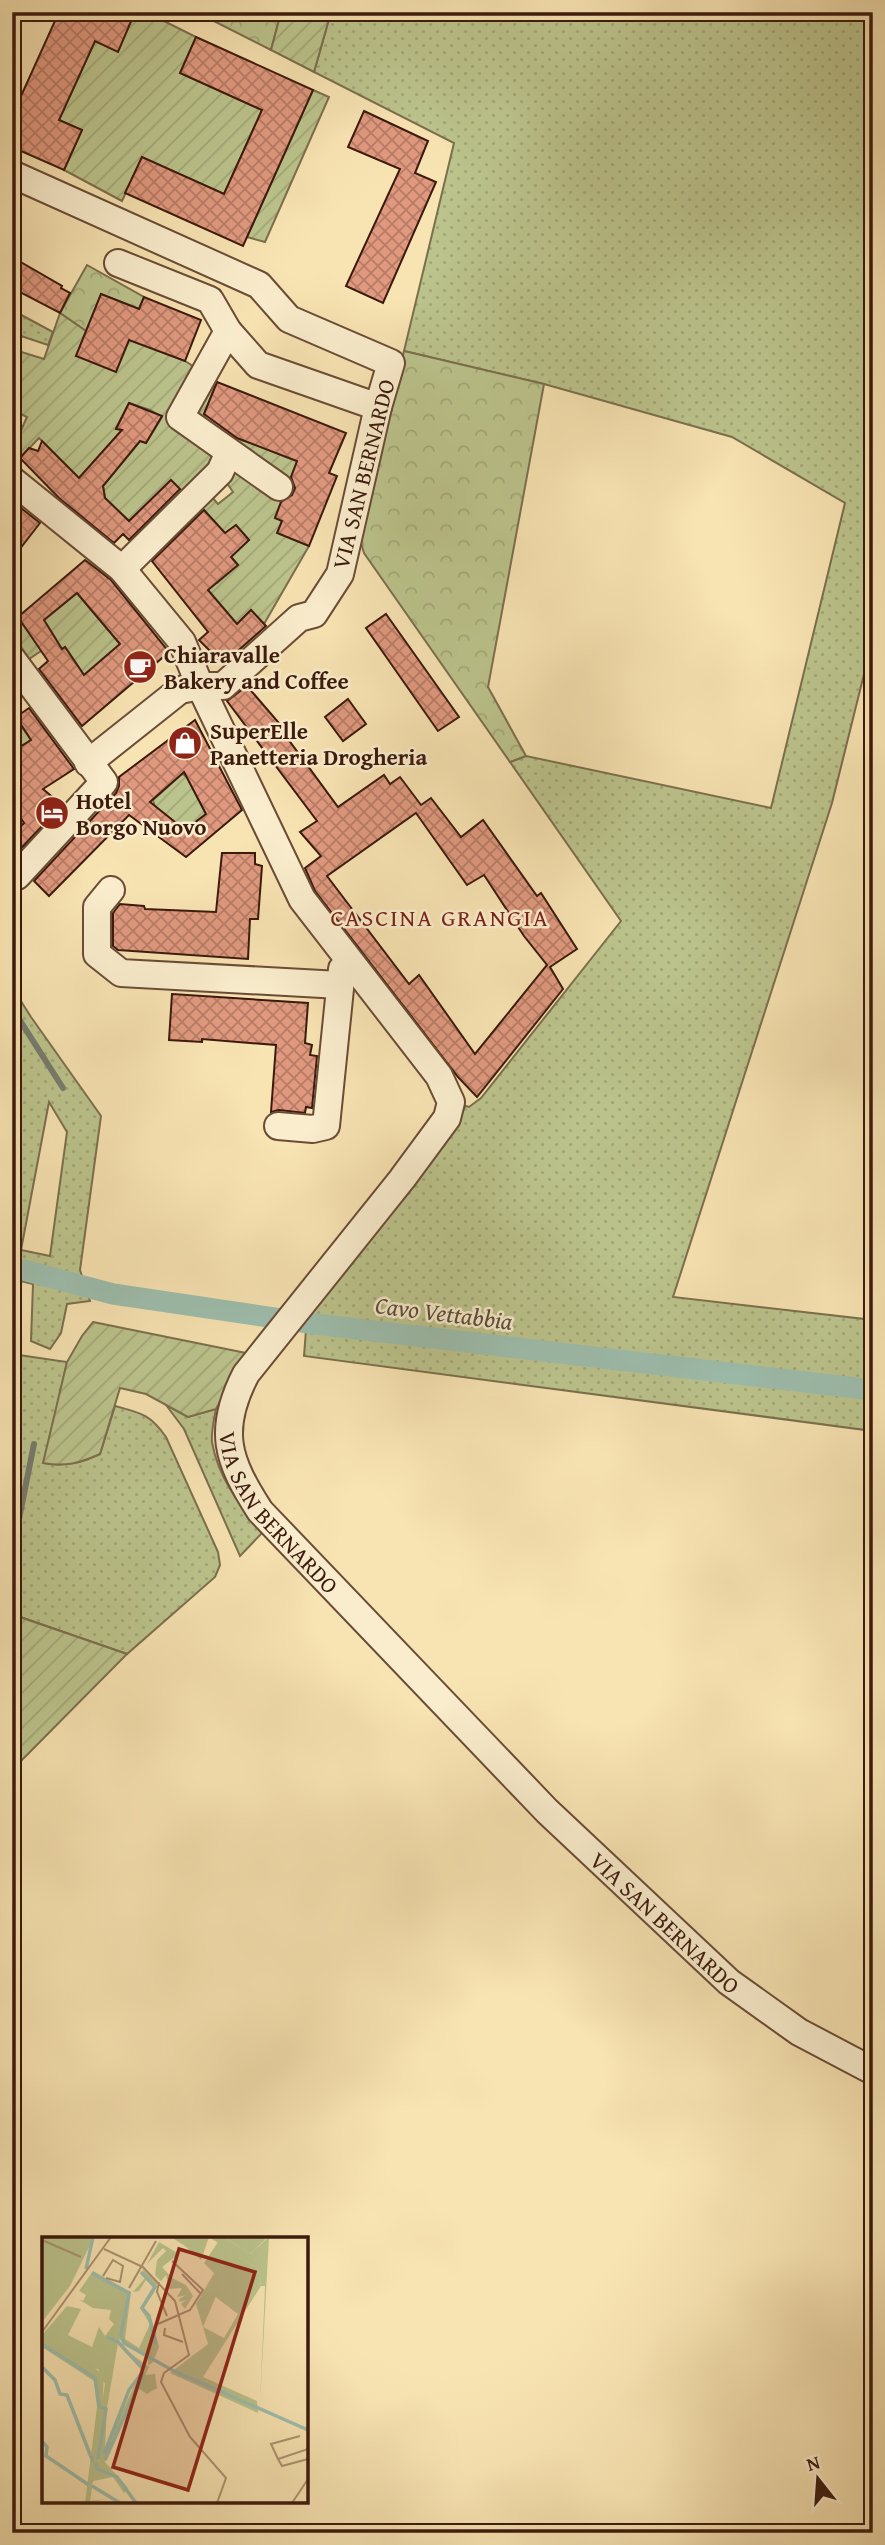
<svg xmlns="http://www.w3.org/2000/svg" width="885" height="2545" viewBox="0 0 885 2545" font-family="'Gentium Book Plus',serif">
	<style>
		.grass { fill: url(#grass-dots); stroke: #7c6f4d; stroke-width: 2; fill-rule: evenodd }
		.forest { fill: url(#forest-crowns); stroke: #7c6f4d; stroke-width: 2 }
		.garden { fill: url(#garden-furrows); stroke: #7c6f4d; stroke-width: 2 }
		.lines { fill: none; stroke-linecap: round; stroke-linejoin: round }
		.stream { stroke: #767c6e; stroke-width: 6 }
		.canal { stroke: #9dbeae; stroke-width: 21 }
		.building { fill: url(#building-cross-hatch); stroke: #3b1a0d; stroke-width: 2; fill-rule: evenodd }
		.minor-casing { stroke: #6a4c36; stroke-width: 30 }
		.minor { stroke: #faedcd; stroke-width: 26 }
		.labels { text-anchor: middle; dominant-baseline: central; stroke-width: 5; stroke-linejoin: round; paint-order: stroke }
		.street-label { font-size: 23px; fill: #3b1a0d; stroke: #faedcd }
		.poi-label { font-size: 23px; font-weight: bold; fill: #3b1a0d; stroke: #faedcd; text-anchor: start }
		.neighbourhood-label { font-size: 24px; letter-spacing: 2px; fill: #7a1f14; stroke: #faedcd }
		.water-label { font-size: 24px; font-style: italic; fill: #584b3d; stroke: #faedcd }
		.inset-river { fill: none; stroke: #9dbeae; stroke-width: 3.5 }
		.inset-road { fill: none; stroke: #ac9370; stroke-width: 2 }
		.view { fill: #8f2418; fill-opacity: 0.15; stroke: #8f2418; stroke-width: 3.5 }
		.inset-edge { fill: none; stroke: #3b1a0d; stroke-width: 3.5 }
	</style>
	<defs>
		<pattern id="grass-dots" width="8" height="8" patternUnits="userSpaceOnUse" patternTransform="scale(1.75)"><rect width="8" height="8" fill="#bcc48d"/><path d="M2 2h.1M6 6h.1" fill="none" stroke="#a2a878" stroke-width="1.8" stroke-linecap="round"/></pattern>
		<pattern id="forest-crowns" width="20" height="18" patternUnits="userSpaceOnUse" patternTransform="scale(1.75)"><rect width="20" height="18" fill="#bcc48d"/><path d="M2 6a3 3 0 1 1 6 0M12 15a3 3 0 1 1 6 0" fill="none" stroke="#a2a878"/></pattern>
		<pattern id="garden-furrows" width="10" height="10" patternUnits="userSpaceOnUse" patternTransform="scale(1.75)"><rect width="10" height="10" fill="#bcc48d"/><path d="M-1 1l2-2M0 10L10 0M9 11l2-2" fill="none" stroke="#a2a878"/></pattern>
		<pattern id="building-cross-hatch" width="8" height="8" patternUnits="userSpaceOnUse" patternTransform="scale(1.75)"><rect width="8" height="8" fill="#e0997f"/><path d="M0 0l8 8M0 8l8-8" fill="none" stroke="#b77c66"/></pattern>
	</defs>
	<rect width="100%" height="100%" fill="#f8e3b2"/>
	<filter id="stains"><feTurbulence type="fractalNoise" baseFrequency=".00286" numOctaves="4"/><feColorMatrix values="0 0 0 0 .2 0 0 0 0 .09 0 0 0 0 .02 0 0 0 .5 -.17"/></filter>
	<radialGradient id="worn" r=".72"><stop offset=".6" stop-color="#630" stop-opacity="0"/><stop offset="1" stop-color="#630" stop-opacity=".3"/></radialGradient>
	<g class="grass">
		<path d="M331 12H873V638L832 803 673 1297 873 1320V1431L304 1356 308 1304 451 1121 466 1106 469 1107 481 1098 621 921 510 762 526 756 771 808 845 503 732 437 544 384 404 351 454 143 314 72Z"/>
		<path d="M12 310 53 332 48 345 12 333Z"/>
		<path d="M12 987 31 1017 101 1116 80 1270 90 1301 67 1304 61 1333 50 1349 31 1341 33 1284 12 1279ZM49 1102 67 1132 50 1256 21 1250Z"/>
		<path d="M12 1354 67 1362 44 1463C66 1467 80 1463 100 1454L115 1406C141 1413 150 1414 166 1437L218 1552 220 1565 215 1577 127 1654 15 1615 12 1626Z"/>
		<path d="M166 1405 188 1417 216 1409C214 1419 211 1432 212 1442 218 1478 240 1505 262 1533L240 1556 184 1429Z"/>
	</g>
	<g class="forest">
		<path d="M196 12H278L279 20 271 50Z"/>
		<path d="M87 265 144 297 139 309 101 294 86 331 60 313Z"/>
		<path d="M404 351 544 384 488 687 526 756 510 762 364 553 360 540Z"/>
	</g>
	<g class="garden">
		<path d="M135 12H146L196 37 180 73 262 110 224 194 142 157 122 201 64 170 82 130 59 120 95 41 118 51Z"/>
		<path d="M278 12H331L314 72 271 50 279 20Z"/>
		<path d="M313 90 329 97 265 242 247 237Z"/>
		<path d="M60 313 86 331 76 356 129 339 185 361 217 382 204 414 209 427 304 464 294 470 275 518 282 520 278 533 309 546 264 624 251 610 231 630 201 582 217 583 238 565 231 557 249 540 236 525 186 564 167 540 172 530 182 540 218 526 200 506 211 496 218 504 233 492 216 467 187 496 170 481 129 521 105 498 103 486 140 441 146 443 162 417 150 410 129 403 116 428 122 430 79 478 39 438 20 458 13 448 27 417 12 410V349L44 359Z"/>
		<path d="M77 593 120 644 84 675 65 647 49 661 41 651 29 659 16 639 18 617 41 650 56 639 44 620Z"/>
		<path d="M12 712 31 740 12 752Z"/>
		<path d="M182 774 187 777 206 814 185 830 155 807 153 800Z"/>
		<path d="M93 1322 246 1353 216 1409 188 1417 146 1394 120 1388 100 1454C80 1463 66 1467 43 1463L67 1362 82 1336Z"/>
		<path d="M14 1615 127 1654 12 1770V1626Z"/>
	</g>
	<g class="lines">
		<g class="stream">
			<path d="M12 1008 63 1088"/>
			<path d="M12 1554 34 1444"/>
		</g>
		<path class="canal" d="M12 1267 113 1294 315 1324 873 1390"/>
	</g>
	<g class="building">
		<path d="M59 12H135L118 52 95 41 59 120 82 130 64 170 12 147V116Z"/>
		<path d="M196 37 313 90 243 246 125 193 142 157 224 194 262 110 180 73Z"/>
		<path d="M364 111 428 141 415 173 436 182 383 303 346 286 400 169 348 147Z"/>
		<path d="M12 257 62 286 61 288 70 293 60 313 12 288Z"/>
		<path d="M101 294 139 309 144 297 201 320 185 361 129 340 116 372 76 356Z"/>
		<path d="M217 382 346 433 329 473 337 476 309 546 277 533 282 521 275 518 281 502 292 495 295 488 291 477 297 461 237 438 204 414Z"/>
		<path d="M129 403 162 416 146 443 140 441 103 486 105 498 129 521 171 480 180 489 129 540 123 534 114 543 59 498 20 458 29 448 38 451 42 441 79 478 122 430 116 429Z"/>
		<path d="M12 501 40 523 12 559Z"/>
		<path d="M204 510 225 533 236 525 249 540 231 557 238 565 208 590 237 624 251 610 266 626 223 664 199 640 208 632 152 561Z"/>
		<path d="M85 560 111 580 169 652 82 726 39 669 48 661 18 617ZM77 593 120 644 84 675 65 647 62 649 44 620Z"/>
		<path d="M386 614 459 717 438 731 366 628Z"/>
		<path d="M247 686 291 737 288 739 338 807 384 775 390 784 400 777 421 805 431 798 461 837 483 820 537 896 541 893 577 949 550 967 563 989 477 1097 458 1077 315 891 305 868 321 856 300 832 317 821 227 701ZM416 813 467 885 484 875 524 936 547 965 475 1054 419 975 409 984 327 876Z"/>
		<path d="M348 699 366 724 343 741 325 717Z"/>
		<path d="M29 708 74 769 43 789 62 805 12 858V835L24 823 12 805V752L31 740 16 717Z"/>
		<path d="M195 720 242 810 186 857 129 815 49 896 34 881 116 793 119 786V777ZM184 772 206 814 185 830 150 802Z"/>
		<path d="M222 853H255V864L262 866 258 919H250L248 959 118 950 113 946V913L120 904 144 906 145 909 216 912Z"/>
		<path d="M172 994 308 1003 305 1043 312 1045 310 1055 317 1056 312 1108 306 1107 305 1113 279 1110 271 1112 276 1045 202 1039V1042L169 1040Z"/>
	</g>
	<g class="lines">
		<g class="minor-casing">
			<g id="minor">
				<path d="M12 174 259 285 289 319 391 363 378 407 340 574 314 614 299 618 223 686H200L180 690 88 763"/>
				<path d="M118 263 210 300 228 331 258 365 378 407"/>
				<path d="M228 331 180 417 279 487"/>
				<path id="s1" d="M12 480 122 569 182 642 200 686 302 899 439 1076 451 1102 447 1118 402 1179 246 1374C217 1430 227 1460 260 1511L547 1811 729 1982 799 2032 873 2071"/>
				<path d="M122 569 220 472 229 452"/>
				<path d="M12 659 104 782 17 876"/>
				<path d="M111 890 97 907V954L121 973 340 985"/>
				<path d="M278 1126 313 1129 326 1126 342 969"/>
			</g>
		</g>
		<use href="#minor" class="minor"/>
	</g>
	<defs>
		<g id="cafe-disc" transform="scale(1.75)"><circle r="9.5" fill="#8f2418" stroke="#faedcd"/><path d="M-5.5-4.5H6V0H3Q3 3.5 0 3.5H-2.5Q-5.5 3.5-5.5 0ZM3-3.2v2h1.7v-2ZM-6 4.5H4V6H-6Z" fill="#fff"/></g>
		<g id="shop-disc" transform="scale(1.75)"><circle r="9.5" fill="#8f2418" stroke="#faedcd"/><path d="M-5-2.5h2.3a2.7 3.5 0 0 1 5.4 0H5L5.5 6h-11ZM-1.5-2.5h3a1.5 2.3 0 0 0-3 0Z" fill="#fff"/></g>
		<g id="hotel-disc" transform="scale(1.75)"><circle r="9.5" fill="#8f2418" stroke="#faedcd"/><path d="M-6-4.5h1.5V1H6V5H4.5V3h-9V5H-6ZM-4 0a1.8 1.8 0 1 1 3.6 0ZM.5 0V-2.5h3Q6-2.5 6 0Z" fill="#fff"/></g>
	</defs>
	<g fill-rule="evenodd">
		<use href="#cafe-disc" x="140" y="667"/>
		<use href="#shop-disc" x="185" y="743"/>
		<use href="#hotel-disc" x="52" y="813"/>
	</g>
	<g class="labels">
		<g class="street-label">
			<text transform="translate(363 474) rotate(-76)">VIA SAN BERNARDO</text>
			<text stroke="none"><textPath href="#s1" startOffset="1272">VIA SAN BERNARDO</textPath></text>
			<text stroke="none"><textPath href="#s1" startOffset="1839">VIA SAN BERNARDO</textPath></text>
		</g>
		<g class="poi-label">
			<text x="164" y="654">Chiaravalle<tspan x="164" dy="26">Bakery and Coffee</tspan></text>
			<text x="210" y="730">SuperElle<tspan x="210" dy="26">Panetteria Drogheria</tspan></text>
			<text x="76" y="800">Hotel<tspan x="76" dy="26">Borgo Nuovo</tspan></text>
		</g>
		<g class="neighbourhood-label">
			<text x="440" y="917">CASCINA GRANGIA</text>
		</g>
		<g class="water-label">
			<text transform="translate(444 1313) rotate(7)">Cavo Vettabbia</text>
		</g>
	</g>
	<g transform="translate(42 2237)">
		<rect width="266" height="266" fill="#f8e3b2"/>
		<path d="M0 0H52L28 49 0 85ZM182 0H223V3L208 17ZM117 5 137 17 116 33 120 30 132 43 124 38 119 44 113 38 115 23 124 14 121 11 105 27ZM176 5 216 32 219 49 161 140 215 164 216 176 128 136 166 107 161 90 182 101 196 77 163 52 172 36 162 26ZM100 31 116 45 112 56 100 71 108 77 117 110 111 125 106 129V122L77 102 79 109 107 130 103 138 113 137 115 151 105 157 96 151 63 225 86 251 82 256 71 240 53 233 58 225 56 226 65 168 63 212 100 132 74 105 85 53 89 55 83 102 97 111 108 87 98 71 112 49 104 43 97 54 91 55 104 40ZM51 34 81 51 67 123 53 131 62 139 60 171 55 170 52 144 0 110V98L25 69 39 72 26 98 50 110 57 90 63 99 72 87 67 82 69 73 51 71 36 62 41 64 44 58 37 54Z" fill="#bcc48d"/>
		<path d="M129 0H167L159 23 143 9ZM167 0H182L208 17 227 0 218 166 223 49H219L216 32ZM163 52 174 59 161 90 154 67ZM79 53H85L56 224 62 221 63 225 53 233 71 240 51 244 48 264 65 262 43 266 55 170 59 171 63 147 56 132 40 130 50 113 67 122Z" fill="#bcc48d"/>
		<path d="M124 38 144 48 151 59 143 72 139 67 144 63 138 65 137 62 144 58 135 60 140 51 127 52Z" fill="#bcc48d"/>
		<path class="inset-river" d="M44 32 51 0M99 35 113 50 100 71 107 79 114 107M50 36 87 56 79 98 82 106 130 133 266 193M65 100 76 105 101 132M0 107 53 141 57 169 64 172 56 222M0 130 13 143 18 157 25 158 51 225M0 204 5 210 4 219 47 248M62 217 87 153 99 137M63 223 102 136M54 226 55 232 75 240 94 266M50 249 78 266"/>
		<path class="inset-road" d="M0 3 39 20M62 12 101 30 133 64 147 118 122 136 119 145 148 200 184 241 175 266M140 37 159 57M61 39 71 23 81 29 78 45 64 41M117 45 115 55 125 79M87 51 114 4M116 87 148 73 161 53 130 24M123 91 122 98 141 105M0 95 69 0M266 212 236 222 240 229 266 222M236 222 229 207 258 199M250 266 266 242"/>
		<path class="view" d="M137 12 213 35 146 253 71 230Z"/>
		<rect width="266" height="266" class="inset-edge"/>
	</g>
	<rect width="885" height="2545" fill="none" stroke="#f8e3b2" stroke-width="42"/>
	<rect x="14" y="14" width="857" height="2517" fill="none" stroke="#3b1a0d" stroke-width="3.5"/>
	<rect x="21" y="21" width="843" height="2503" fill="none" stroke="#3b1a0d" stroke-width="2"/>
	<g transform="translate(818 2479) rotate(343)" stroke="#faedcd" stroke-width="5" paint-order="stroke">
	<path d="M0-5L12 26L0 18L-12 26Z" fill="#3b1a0d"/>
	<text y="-10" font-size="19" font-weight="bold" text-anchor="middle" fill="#3b1a0d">N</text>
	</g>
	<rect width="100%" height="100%" filter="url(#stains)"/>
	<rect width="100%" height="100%" fill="url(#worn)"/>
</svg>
